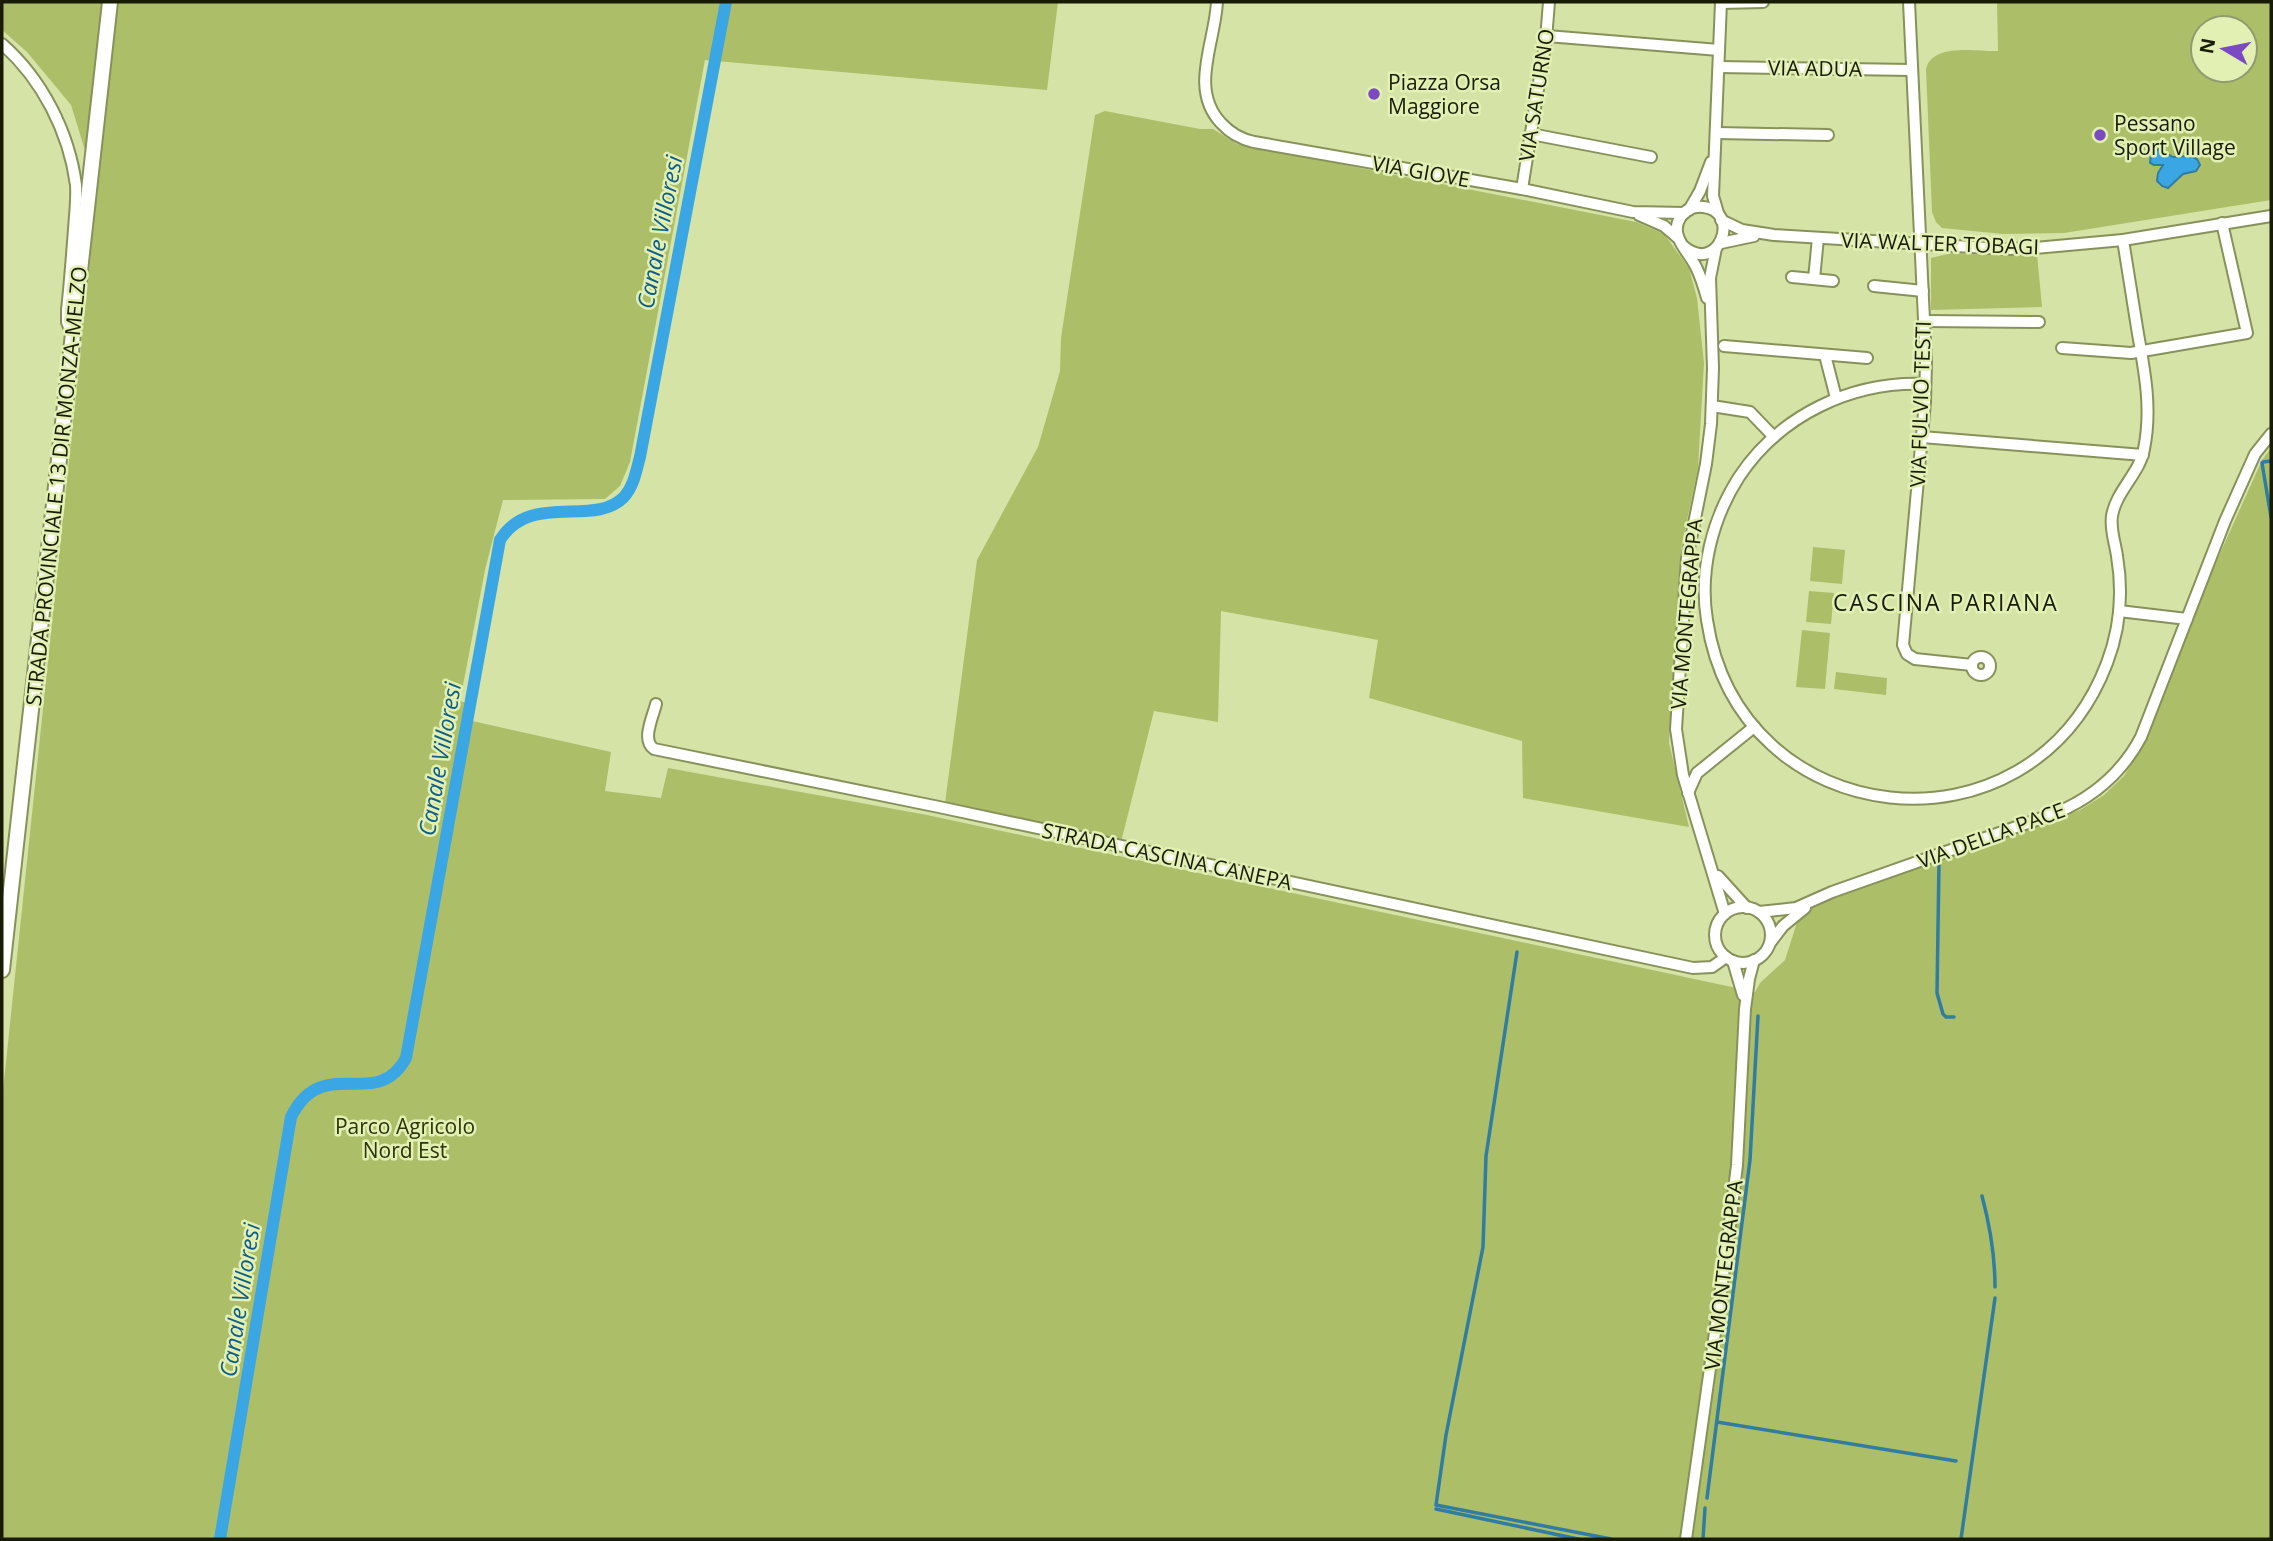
<svg xmlns="http://www.w3.org/2000/svg" width="2273" height="1541" viewBox="0 0 2273 1541" font-family="'Open Sans',sans-serif">
	<style>
		.green { fill: #adbe69; fill-rule: evenodd }
		.water { fill: #3ba6e4; stroke: #307da1; stroke-width: 2 }
		.lines { fill: none; stroke-linecap: round; stroke-linejoin: round }
		.stream { stroke: #307da1; stroke-width: 3.5 }
		.canal { stroke: #3ba6e4; stroke-width: 12 }
		.minor-casing { stroke: #869259; stroke-width: 14 }
		.major-casing { stroke: #869259; stroke-width: 18 }
		.minor { stroke: #fff; stroke-width: 10 }
		.major { stroke: #fff; stroke-width: 14 }
		.poi-dot { fill: #7b4ac2; stroke: #e2f0b4; stroke-width: 2.5 }
		.labels { text-anchor: middle; dominant-baseline: central; stroke-width: 5; stroke-linejoin: round; paint-order: stroke }
		.street-label { font-size: 21px; fill: #181c05; stroke: #e2f0b4 }
		.poi-label { font-size: 21px; fill: #181c05; stroke: #e2f0b4; text-anchor: start }
		.park-label { font-size: 21px; fill: #2d3407; stroke: #e2f0b4 }
		.water-label { font-size: 23px; font-style: italic; fill: #0f5e87; stroke: #e2f0b4 }
		.neighbourhood-label { font-size: 23px; letter-spacing: 2px; fill: #181c05; stroke: #e2f0b4 }
	</style>
	<rect width="100%" height="100%" fill="#d5e3a7"/>
	<g class="green">
		<path d="M2 2H1058L1047 90 705 60 630 462 620 486 605 499 503 500 485 570 460 701 470 704 468 720 611 752 605 791 661 798 668 768 927 815 1755 992 1760 983 1785 960 1800 913 1839 894 2080 810 2104 795 2124 776 2146 741 2196 607 2262 460 2271 448V1539H2V1100L91 251 92 173 71 105 27 52 2 30Z"/>
		<path d="M1997 2H2271V200L2064 233 2003 234 1942 228 1936 222 1932 212 1926 69C1933 42 1978 52 1998 51ZM2203 28H2245V70H2203Z"/>
		<path d="M1105 111 1200 129H1213L1237 144 1636 222 1664 234 1689 268 1697 298 1704 363 1698 468 1681 549 1669 743 1689 827 1523 798 1522 741 1369 698 1378 640 1221 611 1218 722 1154 711 1121 842 945 803 977 560 1038 447 1060 371 1061 338 1095 115Z"/>
		<path d="M1952 253 1986 255 2037 254 2042 307 1931 310V258Z"/>
		<path d="M1813 547 1845 550 1842 584 1810 581Z"/>
		<path d="M1809 591 1834 593 1831 624 1806 622Z"/>
		<path d="M1802 630 1830 633 1825 689 1796 687Z"/>
		<path d="M1836 672 1887 678 1886 695 1834 689Z"/>
	</g>
	<path class="water" d="M2159 149 2173 157 2191 156 2197 159 2200 165 2196 171 2183 174 2168 188 2162 186 2157 181 2158 173 2163 165H2154L2150 163 2151 155Z"/>
	<g class="lines">
		<g class="stream">
			<path d="M2263 462 2271 461"/>
			<path d="M2262 463 2271 517"/>
			<path d="M1939 863 1937 993 1943 1014 1946 1017H1954"/>
			<path d="M1517 952 1486 1156 1483 1247 1446 1435 1436 1505 1611 1539"/>
			<path d="M1982 1196C1990 1226 1995 1255 1995 1287"/>
			<path d="M1717 1422 1956 1461"/>
			<path d="M1707 1498 1750 1160 1758 1016"/>
			<path d="M1436 1509 1578 1539"/>
			<path d="M1703 1539 1705 1508"/>
			<path d="M1961 1539 1995 1298"/>
		</g>
		<path class="canal" d="M220 1539 291 1117C323 1052 376 1113 406 1058L500 540C530 491 594 528 624 497 634 486 636 471 640 457L726 2"/>
		<g class="minor-casing">
			<g id="minor">
				<path d="M1217 2C1215 43 1189 89 1221 123 1230 133 1240 139 1254 142L1522 189 1633 212 1685 213"/>
				<path d="M1909 2 1926 362 1925 402 1903 645 1907 654 1915 659 1972 665"/>
				<path d="M1721 3 1763 2"/>
				<path d="M1547 36 1719 50"/>
				<path d="M2 44C42 79 69 132 76 185 77 199 75 214 74 229 72 256 70 283 67 310V322L72 335"/>
				<path d="M1719 67 1912 70"/>
				<path d="M1717 133 1828 135"/>
				<path d="M1531 134 1651 157"/>
				<path d="M1522 189 1546 39 1549 2"/>
				<path d="M1689 210 1700 191 1711 162"/>
				<path d="M1718 213 1713 196 1721 2"/>
				<path d="M1639 215 1664 226 1678 238"/>
				<path d="M1721 220 1742 230 1774 235 2005 249 2035 248 2123 240 2271 216"/>
				<path d="M1721 243 1754 236"/>
				<path d="M1682 245C1718 278 1743 211 1703 207 1693 206 1685 210 1680 218 1669 236 1689 252 1696 267 1701 277 1704 287 1707 298"/>
				<path d="M1716 248 1710 278 1713 368 1711 424 1706 464 1687 558 1676 729 1683 775 1725 914"/>
				<path d="M1792 277 1833 281"/>
				<path d="M1814 279 1818 238"/>
				<path d="M1874 286 1923 291"/>
				<path d="M1924 321 2039 322"/>
				<path d="M1724 346 1867 358"/>
				<path d="M2062 348 2131 353 2247 333 2222 223"/>
				<path d="M1825 355 1836 398"/>
				<path d="M1925 384C1852 381 1780 415 1739 477 1712 519 1699 571 1707 620 1739 834 2030 865 2107 663 2120 629 2123 592 2117 556 2115 542 2110 530 2112 516 2116 491 2140 473 2144 449 2152 410 2145 373 2138 334 2133 303 2128 271 2123 240"/>
				<path d="M1712 406 1750 412 1774 437"/>
				<path d="M1922 437 2143 455"/>
				<path d="M2119 611 2187 619"/>
				<circle cx="1981" cy="666" r="9"/>
				<path d="M656 704C653 717 641 740 654 749L939 807 1693 968 1712 967 1726 957"/>
				<path d="M1688 793 1697 773 1754 727"/>
				<path d="M1718 876 1747 908"/>
				<circle cx="1743" cy="935" r="28"/>
				<path d="M1759 912 1796 908 1832 892 2056 813C2094 797 2122 773 2141 737L2225 521 2255 454 2271 434"/>
				<path d="M1770 943 1783 926 1805 908"/>
				<path d="M1733 961 1743 995"/>
				<path d="M1686 1539 1728 1240 1737 1165 1745 1009 1749 979 1754 960"/>
			</g>
		</g>
		<g class="major-casing">
			<path id="major" d="M2 970 110 2"/>
		</g>
		<use href="#minor" class="minor"/>
		<use href="#major" class="major"/>
	</g>
	<g class="poi-dot">
		<circle cx="1374" cy="94" r="7"/>
		<circle cx="2100" cy="135" r="7"/>
	</g>
	<g class="labels">
		<g class="street-label">
			<text transform="translate(1815 68) rotate(1)">VIA ADUA</text>
			<text transform="translate(1536 95) rotate(-81)">VIA SATURNO</text>
			<text transform="translate(1421 171) rotate(10)">VIA GIOVE</text>
			<text transform="translate(1940 243) rotate(2)">VIA WALTER TOBAGI</text>
			<text transform="translate(1920 404) rotate(-88)">VIA FULVIO TESTI</text>
			<text transform="translate(56 486) rotate(-84)">STRADA PROVINCIALE 13 DIR MONZA-MELZO</text>
			<text transform="translate(1686 614) rotate(-85)">VIA MONTEGRAPPA</text>
			<text transform="translate(1991 835) rotate(-20)">VIA DELLA PACE</text>
			<text transform="translate(1167 856) rotate(12)">STRADA CASCINA CANEPA</text>
			<text transform="translate(1723 1275) rotate(-83)">VIA MONTEGRAPPA</text>
		</g>
		<g class="poi-label">
			<text x="1388" y="82">Piazza Orsa<tspan x="1388" dy="24">Maggiore</tspan></text>
			<text x="2114" y="123">Pessano<tspan x="2114" dy="24">Sport Village</tspan></text>
		</g>
		<g class="park-label">
			<text x="405" y="1126">Parco Agricolo<tspan x="405" dy="24">Nord Est</tspan></text>
		</g>
		<g class="water-label">
			<text transform="translate(659 232) rotate(-79)">Canale Villoresi</text>
			<text transform="translate(439 759) rotate(-80)">Canale Villoresi</text>
			<text transform="translate(239 1300) rotate(-81)">Canale Villoresi</text>
		</g>
		<g class="neighbourhood-label">
			<text x="1946" y="602">CASCINA PARIANA</text>
		</g>
	</g>
	<rect width="2273" height="1541" fill="none" stroke="#181c05" stroke-width="7"/>
	<g transform="translate(2224 49) rotate(280)"><circle r="33" fill="#e2f0b4" stroke="#919b6e" stroke-width="2"/>
	<path d="M0-5L12 26L0 18L-12 26Z" fill="#7b4ac2"/>
	<text y="-10" font-size="19" font-weight="bold" text-anchor="middle" fill="#181c05">N</text>
	</g>
</svg>
